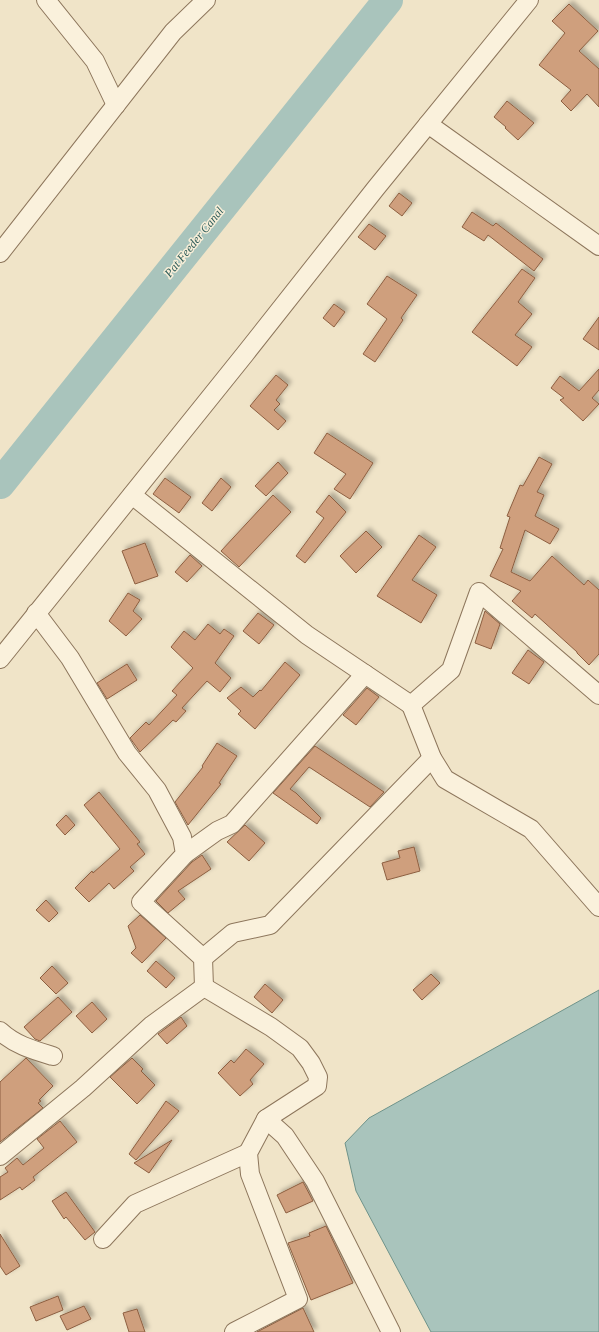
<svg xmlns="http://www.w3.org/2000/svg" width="599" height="1332" viewBox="0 0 599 1332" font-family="Georgia,serif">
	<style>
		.water { fill: #a9c4bc; stroke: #6f938a }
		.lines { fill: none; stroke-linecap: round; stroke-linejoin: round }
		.river { stroke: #a9c4bc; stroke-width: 30 }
		.building { fill: #cf9f7d; stroke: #8d5f41; filter: url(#shadow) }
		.minor-casing { stroke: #8d765c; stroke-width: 20 }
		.minor { stroke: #faf1dc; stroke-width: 18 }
		.labels { text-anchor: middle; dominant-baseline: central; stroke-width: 3; stroke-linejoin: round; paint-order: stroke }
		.water-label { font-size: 12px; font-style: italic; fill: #2f5d5a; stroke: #f7eed8 }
	</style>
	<defs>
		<filter id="shadow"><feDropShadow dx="3.5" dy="-3.5" stdDeviation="2" flood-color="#0004"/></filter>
	</defs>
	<rect width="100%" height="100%" fill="#f0e4c8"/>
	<path class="water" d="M599 990V1332H431L356 1191 345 1143 369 1118Z"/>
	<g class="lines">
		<path class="river" d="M0 484 388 0"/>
	</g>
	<g class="building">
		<path d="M569 4 598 31 579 51 599 69V107L587 94 571 111 561 101 571 90 539 65 565 33 552 21Z"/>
		<path d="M507 101 534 123 518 140 505 128 506 127 494 117Z"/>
		<path d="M399 193 412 203 402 216 389 206Z"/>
		<path d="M472 212 493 226 496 223 543 259 534 271 488 235 484 241 462 227Z"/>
		<path d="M369 224 386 236 375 250 358 237Z"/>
		<path d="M522 269 535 278 518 302 532 314 515 335 532 347 517 366 472 332Z"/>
		<path d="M387 276 417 295 401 318 403 320 375 362 363 354 387 319 367 304Z"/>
		<path d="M334 304 345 312 334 327 323 318Z"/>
		<path d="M599 317V350L583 339Z"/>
		<path d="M599 369V390L592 398 599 404 583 421 560 400 564 398 551 388 560 376 579 391Z"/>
		<path d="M276 375 288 385 276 400 280 404 274 410 286 421 278 430 250 406Z"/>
		<path d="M327 433 373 463 350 499 334 489 346 474 314 453Z"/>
		<path d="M539 457 552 464 537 492 544 495 535 516 559 529 550 544 525 530 511 572 530 581 552 556 584 585 588 580 599 590V654L589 665 577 653V652L535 614 532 618 512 601 521 591 490 576 503 549 500 548 510 517 507 516 520 485 523 486Z"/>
		<path d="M278 462 288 473 266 496 255 486Z"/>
		<path d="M165 478 191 497 179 513 153 494Z"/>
		<path d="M221 478 231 487 212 511 202 503Z"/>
		<path d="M273 495 291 512 239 567 221 551Z"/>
		<path d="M329 495 346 512 305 563 296 556 324 518 316 512Z"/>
		<path d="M366 531 382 547 356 573 340 556Z"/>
		<path d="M419 535 436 547 412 580 437 595 421 623 377 596Z"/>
		<path d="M145 543 158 576 135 584 122 551Z"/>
		<path d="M190 555 202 566 187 582 175 572Z"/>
		<path d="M128 593 140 600 133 611 142 619 126 636 109 621Z"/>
		<path d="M485 611 500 624 491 649 475 643Z"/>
		<path d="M258 613 274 625 259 644 243 631Z"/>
		<path d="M208 624 220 634 224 629 234 636 215 663 231 678 220 692 207 681 182 708 186 711 176 722 173 720 140 752 130 738 146 722 149 725 177 695 172 691 193 668 171 647 184 631 195 640Z"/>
		<path d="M528 650 544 662 529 684 512 673Z"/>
		<path d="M285 662 300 675 255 729 238 714 241 711 227 698 241 687 253 697 260 690 261 691Z"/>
		<path d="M127 664 137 680 107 699 97 683Z"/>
		<path d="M367 688 379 697 356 725 343 715Z"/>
		<path d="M217 743 237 756 219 783 221 784 188 825 175 802 203 767 202 766Z"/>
		<path d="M315 746 384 792 370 807 309 767 290 789 296 793 321 818 317 824 273 793Z"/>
		<path d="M99 792 140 842 137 844 145 854 130 867 134 871 114 889 109 883 89 902 75 888 92 871 93 873 120 849 84 805Z"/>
		<path d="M66 815 75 825 65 835 56 825Z"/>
		<path d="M245 825 265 843 249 861 227 842Z"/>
		<path d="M414 847 420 871 387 880 382 863 400 858 398 851Z"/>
		<path d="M202 855 211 869 178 891 185 899 168 913 156 901 192 862Z"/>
		<path d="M46 900 58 913 49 922 36 910Z"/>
		<path d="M140 915 166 938 142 963 131 953 136 948 128 926Z"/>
		<path d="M156 961 175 978 166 988 147 971Z"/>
		<path d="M52 966 68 983 56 994 40 978Z"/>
		<path d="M431 974 440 983 422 1000 413 990Z"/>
		<path d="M265 984 283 1000 272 1013 254 997Z"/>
		<path d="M58 997 72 1012 40 1041 35 1039 24 1027Z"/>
		<path d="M92 1002 107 1019 92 1033 76 1016Z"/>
		<path d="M181 1017 187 1026 167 1044 158 1034Z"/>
		<path d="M246 1049 264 1064 250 1080 253 1084 240 1096 218 1073 231 1060 234 1063Z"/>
		<path d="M26 1058 53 1086 39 1100 41 1101 38 1103 43 1108 0 1142V1082Z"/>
		<path d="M132 1058 143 1069 141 1071 155 1085 137 1104 110 1077Z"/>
		<path d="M166 1101 179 1111 136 1160 129 1154Z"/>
		<path d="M60 1121 77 1142 33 1177 35 1180 22 1190 20 1187 0 1200V1177L8 1172 5 1168 17 1158 23 1165 44 1148 37 1139Z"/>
		<path d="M172 1140 149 1173 134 1163Z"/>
		<path d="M303 1182 313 1201 286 1213 277 1195Z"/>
		<path d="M66 1192 95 1232 85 1240 66 1217 64 1219 52 1201Z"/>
		<path d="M326 1226 353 1283 311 1300 288 1243 310 1236 309 1233Z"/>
		<path d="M0 1234 20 1266 6 1275 0 1266Z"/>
		<path d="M58 1296 63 1310 36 1321 30 1307Z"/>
		<path d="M84 1306 91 1319 67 1330 60 1316Z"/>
		<path d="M303 1308 314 1332H257Z"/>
		<path d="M137 1309 145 1332H129L123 1313Z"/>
	</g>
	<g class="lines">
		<g class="minor-casing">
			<g id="minor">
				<path d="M46 0 95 61 116 105"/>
				<path d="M428 124 599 246"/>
				<path d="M0 253 173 32 206 0"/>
				<path d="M132 495 307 635 411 705 451 670 479 592 599 695"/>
				<path d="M36 613 70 658 127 753 157 790 182 837 185 854 141 902 203 958 204 987"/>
				<path d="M0 659 245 354 376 188 529 0"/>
				<path d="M411 705 432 758 445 779 531 829 599 907"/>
				<path d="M185 854 217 831 232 824 365 674"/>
				<path d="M203 958 233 933 270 925 432 758"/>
				<path d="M204 987 271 1027 300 1048 311 1063 318 1077 317 1086 266 1119 248 1153 250 1174 298 1299 234 1332"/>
				<path d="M0 1031C15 1045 33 1050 53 1056"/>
				<path d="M266 1119 285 1136 315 1181 391 1332"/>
				<path d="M0 1156 83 1088 152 1025 204 987"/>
				<path d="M103 1239 135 1204 248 1153"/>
			</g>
		</g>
		<use href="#minor" class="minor"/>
	</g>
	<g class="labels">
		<g class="water-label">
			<text transform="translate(194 242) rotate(-51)">Pat Feeder Canal</text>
		</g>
	</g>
</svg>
